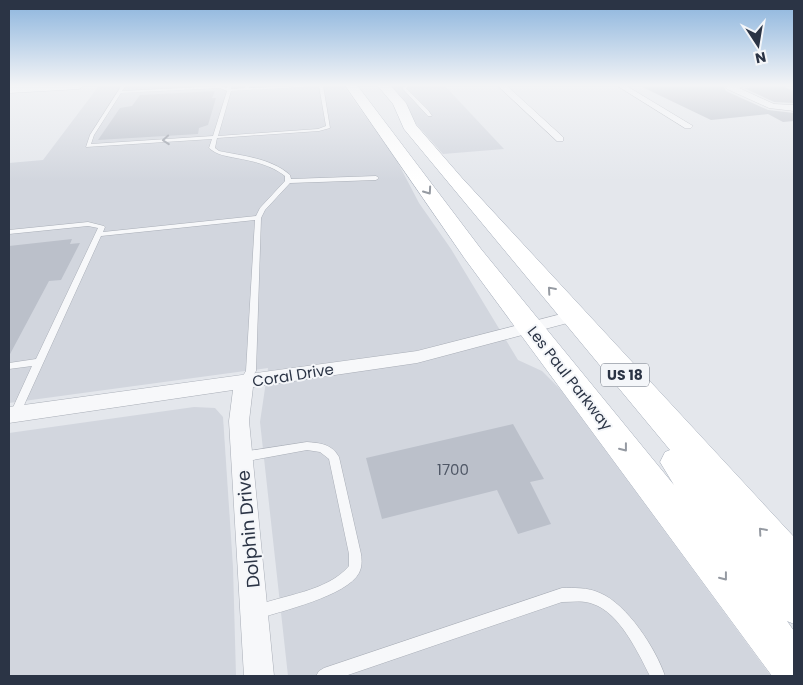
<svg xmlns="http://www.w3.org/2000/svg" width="803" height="685" viewBox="0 0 803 685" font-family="Poppins,sans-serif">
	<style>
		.built { fill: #d2d6de }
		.building { fill: #bbc0ca }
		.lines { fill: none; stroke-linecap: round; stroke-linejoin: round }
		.lane-casing { stroke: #a9aeb7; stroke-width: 1 }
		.street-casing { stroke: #a9aeb7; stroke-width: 1 }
		.primary-casing { stroke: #a3abb8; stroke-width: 1 }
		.lane { fill: #f7f8fa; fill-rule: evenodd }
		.street { fill: #f7f8fa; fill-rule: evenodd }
		.primary { fill: #fff; fill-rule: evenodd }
		.oneway { stroke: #9196a0 }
		.oneway2 { stroke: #959aa2 }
		.labels { text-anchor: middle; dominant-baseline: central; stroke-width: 4; stroke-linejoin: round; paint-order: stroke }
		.shield { fill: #f4f6f9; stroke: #676e7b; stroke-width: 1 }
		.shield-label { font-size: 14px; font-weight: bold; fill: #2b3445 }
		.street-label { font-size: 15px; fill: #2b3445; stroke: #f4f6f9 }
		.near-number-label { font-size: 15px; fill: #4f5766 }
		.near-street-label { font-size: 18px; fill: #2b3445; stroke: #f4f6f9 }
	</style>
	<rect width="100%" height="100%" fill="#e4e7ec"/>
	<g class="built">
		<path d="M127 85H343L396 159 419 203 451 249 518 360 542 371 561 390 771 676H288L260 422 268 368 9 403V163L43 160 98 87Z"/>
		<path d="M386 85H444L504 149 443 154 417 125 408 110Z"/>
		<path d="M194 407 215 408 223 417 233 567 236 676H9V433Z"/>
	</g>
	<g class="building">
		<path d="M638 85H726L724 87 726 91 768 110 794 113V121L783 122 768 114 711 120Z"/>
		<path d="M782 86 794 91V103L774 102 744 88Z"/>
		<path d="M215 91 212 98H216L208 125 199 128 198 134 98 140 120 108 132 106 140 95Z"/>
		<path d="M72 239 70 244 80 243 61 280 49 281 9 356V246Z"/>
		<path d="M513 424 544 479 530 482 551 524 518 534 497 490 382 519 366 458Z"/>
	</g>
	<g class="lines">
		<g class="lane-casing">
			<g id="lane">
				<path d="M122 85H126L122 91 220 86 227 88 228 85H232L231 89 245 88 246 85H250L249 88 323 85 330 128 319 131 217 138 215 148 219 151C243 156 271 158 290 175L291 179 376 176 379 178 376 180 290 183 265 210 261 218 256 371 247 384H241L239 382 246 371 255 220 101 236 20 414 19 417 15 418 11 417 10 414 32 366 9 369V363L36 359 98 228 88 226 9 234V230L88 222 104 226 105 227 103 232 256 216 260 208 285 181V176C271 165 253 161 236 158 226 156 217 155 209 148L212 139 86 147 90 135ZM319 86 326 126 318 129 218 136 231 91ZM220 88 227 91 213 136 91 144 94 135 121 93Z"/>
				<path d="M407 85H412L406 88 428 110 432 116H428L402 88Z"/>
				<path d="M307 442C320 443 332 444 339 457L361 554C362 561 362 567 359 573 347 596 281 611 257 619L252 617 250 612 252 607C282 595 327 592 349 566V554L329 459 320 452 307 450 242 462 238 460 237 457 238 454 242 452Z"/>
				<path d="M562 588C575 588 587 587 600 593 627 604 656 649 665 676H650C638 653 620 613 593 604 583 600 573 602 562 602L345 676H316L319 671 324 668Z"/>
			</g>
		</g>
		<g class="street-casing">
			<g id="street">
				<path d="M497 85H506L563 137V141H557Z"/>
				<path d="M616 85H625L693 126 691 128H685Z"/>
				<path d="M729 85H747L739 88 774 104 794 105V111L769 108 727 89 726 87Z"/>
				<path d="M573 311 579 312 581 316 579 320 417 363 253 387 249 421 274 676H244L229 421 233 390 9 423V407L417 351Z"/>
			</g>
		</g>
		<g class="primary-casing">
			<g id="primary">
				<path d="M9 85H85L79 89 9 93Z"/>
				<path d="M345 85H357L481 249 674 485 660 462 665 452 670 450 404 129 393 104 377 85H390L406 103 416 125 462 178 794 537V624L787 621 794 631V676H772L465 259Z"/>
			</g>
		</g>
		<use href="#lane" class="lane"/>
		<use href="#street" class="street"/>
		<use href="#primary" class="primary"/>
	</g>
	<defs><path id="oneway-chevron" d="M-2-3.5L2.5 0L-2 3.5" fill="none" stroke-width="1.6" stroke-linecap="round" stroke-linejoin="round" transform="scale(1.25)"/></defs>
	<use class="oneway" href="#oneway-chevron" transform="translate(166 140) rotate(176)"/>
	<g class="oneway2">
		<use href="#oneway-chevron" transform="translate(428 191) rotate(55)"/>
		<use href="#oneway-chevron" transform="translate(551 290) rotate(-131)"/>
		<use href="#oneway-chevron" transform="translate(624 448) rotate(52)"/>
		<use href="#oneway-chevron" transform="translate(762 531) rotate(-131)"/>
		<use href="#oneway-chevron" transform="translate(724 577) rotate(52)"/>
	</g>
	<linearGradient id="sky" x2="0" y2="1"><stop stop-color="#8bb4dd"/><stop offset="0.47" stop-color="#f3f4f6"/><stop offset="1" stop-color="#f3f4f6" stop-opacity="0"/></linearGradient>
	<rect width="803" height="181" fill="url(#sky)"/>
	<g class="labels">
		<rect class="shield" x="601" y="363.5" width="48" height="23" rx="4"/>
		<g class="shield-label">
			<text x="625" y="375">US 18</text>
		</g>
		<g class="street-label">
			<text transform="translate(293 375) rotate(-9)">Coral Drive</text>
			<text transform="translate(570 378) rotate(52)">Les Paul Parkway</text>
		</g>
		<g class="near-number-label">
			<text x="453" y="469">1700</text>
		</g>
		<g class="near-street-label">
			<text transform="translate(248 529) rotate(-95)">Dolphin Drive</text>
		</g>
	</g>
	<rect width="803" height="685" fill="none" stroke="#2b3445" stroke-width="20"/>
	<g transform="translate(758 45) rotate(168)" stroke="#f4f6f9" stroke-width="4" paint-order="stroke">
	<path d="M0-4L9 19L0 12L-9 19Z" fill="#2b3445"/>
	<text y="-8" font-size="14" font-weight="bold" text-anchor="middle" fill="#2b3445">N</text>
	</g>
</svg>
